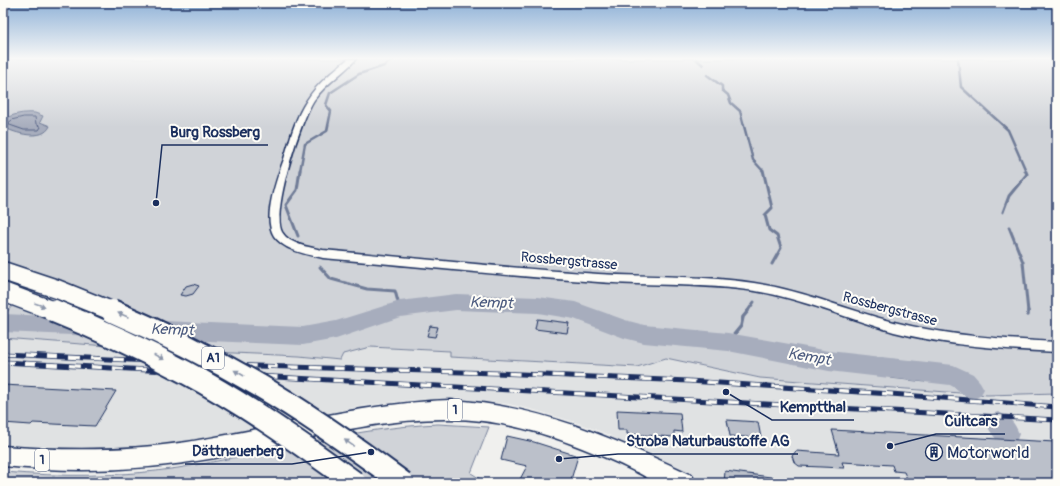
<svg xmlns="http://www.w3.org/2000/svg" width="1060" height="486" viewBox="0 0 1060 486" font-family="Pangolin,sans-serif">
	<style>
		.built { fill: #e0e2e3 }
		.green { fill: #d0d3d8; stroke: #76819b; fill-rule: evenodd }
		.water { fill: #a7adbd; stroke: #6f7b97 }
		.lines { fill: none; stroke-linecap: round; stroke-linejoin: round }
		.shore { stroke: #536184; stroke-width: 1 }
		.stream-far2 { stroke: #6f7b97; stroke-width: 2.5 }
		.stream-far1 { stroke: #6f7b97; stroke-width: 3 }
		.stream { stroke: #6f7b97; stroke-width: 3.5 }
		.river { fill: #a7adbd; fill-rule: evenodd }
		.building { fill: #bbc0ca; stroke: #1b2f5e }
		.street-casing { stroke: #1b2f5e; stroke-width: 3 }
		.primary-casing { stroke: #1b2f5e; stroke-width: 3 }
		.street { fill: #fdfcf7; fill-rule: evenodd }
		.primary { fill: #fdfcf7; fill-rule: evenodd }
		.rail-casing { stroke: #1b2f5e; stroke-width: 5 }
		.rail { stroke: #fdfcf7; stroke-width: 3.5; stroke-dasharray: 11; stroke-linecap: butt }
		.highway-bridge-far1-casing { stroke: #1b2f5e; stroke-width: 21; stroke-linecap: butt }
		.highway-bridge-casing { stroke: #1b2f5e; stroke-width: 26; stroke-linecap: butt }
		.highway-bridge-far1 { stroke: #fdfcf7; stroke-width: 18 }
		.highway-bridge { stroke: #fdfcf7; stroke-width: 22 }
		.oneway { fill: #8c96aa }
		.labels { text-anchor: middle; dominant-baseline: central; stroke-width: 4; stroke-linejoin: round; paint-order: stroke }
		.shield { fill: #fdfcf7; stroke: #5f6c8c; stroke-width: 1 }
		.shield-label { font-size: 13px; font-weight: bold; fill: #1b2f5e }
		.street-label { font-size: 14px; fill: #1b2f5e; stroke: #fdfcf7 }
		.water-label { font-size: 15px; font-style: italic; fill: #4c5b7f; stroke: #fdfcf7 }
		.near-poi-label { font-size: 17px; fill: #1b2f5e; stroke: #fdfcf7; text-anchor: start }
		.leader { fill: none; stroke: #1b2f5e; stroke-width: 1.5 }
		.callout-dot { fill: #1b2f5e; stroke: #fdfcf7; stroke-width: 1.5 }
		.callout-label { font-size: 15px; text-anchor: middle; font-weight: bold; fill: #1b2f5e; stroke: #fdfcf7; stroke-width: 4; stroke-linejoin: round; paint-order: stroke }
	</style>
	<rect width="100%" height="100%" fill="#f0f0ee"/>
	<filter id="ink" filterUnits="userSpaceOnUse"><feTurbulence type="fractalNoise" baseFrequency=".025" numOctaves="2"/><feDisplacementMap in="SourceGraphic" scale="8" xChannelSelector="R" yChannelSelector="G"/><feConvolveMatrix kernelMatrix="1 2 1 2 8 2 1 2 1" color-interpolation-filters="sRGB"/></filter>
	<g filter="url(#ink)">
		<path class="built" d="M3 338 146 349 299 356 340 360 343 354 370 347 451 351 450 357 637 367 666 358 760 378 987 395 1057 393V483H684L664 473 609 435 581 424 534 410 508 404 451 399 413 400 363 406 219 436 153 446 3 456Z"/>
		<g class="green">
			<path d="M3 59H1057V393L987 395 760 378 666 358 637 367 450 357V351L370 347 343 354 340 360 299 356 146 349 3 338V313H6L26 290 3 288ZM884 359 918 362 925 382Z"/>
			<path d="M438 424 489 427 471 473 487 483H118V482L115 481 113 483H3V472C62 477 120 477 178 468 265 454 350 428 438 424Z"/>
		</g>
		<g class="water">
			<path d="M35 113 43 116 40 122 50 126C43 142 14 133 3 127V120C12 114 24 112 35 113Z"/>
			<path d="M884 359 918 362 925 382 890 378Z"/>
		</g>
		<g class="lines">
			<g class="shore">
				<path d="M24 117H35L36 124 41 127 39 130H24L7 124 12 120Z"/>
				<path d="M891 364 914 366 918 376 894 375 890 366Z"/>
			</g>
			<g class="stream-far2">
				<path d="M696 59 703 65"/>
				<path d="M958 59 961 87 1008 130 1026 171"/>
				<path d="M707 75 722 86V90L728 95 731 103 740 111 753 160 763 171"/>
				<path d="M300 171 305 144 327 131 331 111 326 105 330 93 359 74 384 66 394 59"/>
			</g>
			<g class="stream-far1">
				<path d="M763 170 772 208 765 215 769 230 777 236 781 248 772 264"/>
				<path d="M1003 212 1009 196 1027 174 1025 170"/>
				<path d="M1009 227 1023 262 1028 312"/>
				<path d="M298 236 286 205 297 190 300 170"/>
				<path d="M320 267 331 279 367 289 395 291 400 309"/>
				<path d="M747 312 754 302"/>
			</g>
			<g class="stream">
				<path d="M1028 311V315"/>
				<path d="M728 342 741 326 743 317 748 311"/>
				<path d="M115 483 116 481"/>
			</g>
			<g class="river">
				<path d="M456 294 538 297 575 302 625 320 644 325 728 333 829 351 953 365 973 374 980 382 984 389 980 396 972 400C963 396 959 389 950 385L829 371 728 351 644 343 624 338 574 319 538 313 456 310 400 317 336 339 303 345 3 332V314L303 327 336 321 400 301Z"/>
				<path d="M998 412C1009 416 1015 423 1019 434L1016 442 1007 446C996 441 991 434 986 423L989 415Z"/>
			</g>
		</g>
		<g class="building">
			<path d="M193 284 199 286 193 294 186 296 180 295 186 286Z"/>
			<path d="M537 319 569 323 567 333 535 329Z"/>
			<path d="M430 326 438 327 435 337 427 336Z"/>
			<path d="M3 385 116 391 95 426 33 423 31 425 3 423Z"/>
			<path d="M617 410 680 413 682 432 674 431V437L627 434V430H618Z"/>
			<path d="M727 420 758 422 761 438 730 436Z"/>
			<path d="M832 430 1055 442 1057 446V483H965L907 479 904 472 894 471 892 465 842 462 844 468 799 466 794 462 792 456 796 451 839 454Z"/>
			<path d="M507 436 534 442 578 456 570 483H518L527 466 501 460Z"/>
			<path d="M725 471 778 478 777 483H724Z"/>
		</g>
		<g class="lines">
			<g class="street-casing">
				<path id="street" d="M348 59H356C343 74 326 83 314 100 301 119 271 212 282 232 290 245 309 247 323 250 415 258 506 268 598 274 650 277 703 275 754 283 802 290 847 310 894 322 948 336 1002 339 1057 342V352C1002 349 948 346 894 332 847 319 803 299 755 291 703 283 650 286 598 282 506 276 415 266 323 258 306 254 285 251 274 236 269 228 269 217 270 209 272 192 278 175 284 159 290 139 295 118 307 100 318 83 333 71 348 59Z"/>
			</g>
			<g class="primary-casing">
				<path id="primary" d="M450 400C540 405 612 438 692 475L695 483C684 483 670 485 659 483 651 481 642 474 634 471 617 462 599 455 582 448 540 431 495 419 450 419 371 418 293 443 215 458 145 471 75 473 3 466V446C65 451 126 451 187 442 275 428 361 403 450 400Z"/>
			</g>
			<use href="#street" class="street"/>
			<use href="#primary" class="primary"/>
			<g class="rail-casing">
				<g id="rail">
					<path d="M3 354 256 366 496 373 689 381 891 394 1057 407"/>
					<path d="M3 362 1057 420"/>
				</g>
			</g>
			<use href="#rail" class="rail"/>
			<g class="highway-bridge-far1-casing">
				<g id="highway-bridge-far1">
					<path d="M3 271 57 289 114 312"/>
					<path d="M3 292 56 312"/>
				</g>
			</g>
			<g class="highway-bridge-casing">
				<g id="highway-bridge">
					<path d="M54 311C99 329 142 349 185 372 245 404 300 443 355 483"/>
					<path d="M112 311C163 333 212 358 260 386 310 415 357 449 403 483"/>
				</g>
			</g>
			<use href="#highway-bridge-far1" class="highway-bridge-far1"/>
			<use href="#highway-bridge" class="highway-bridge"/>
		</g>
		<defs><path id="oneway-solid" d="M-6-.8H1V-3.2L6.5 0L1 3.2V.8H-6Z"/></defs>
		<g class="oneway">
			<use href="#oneway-solid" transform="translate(40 305) rotate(20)"/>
			<use href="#oneway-solid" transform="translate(123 315) rotate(-157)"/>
			<use href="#oneway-solid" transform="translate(159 357) rotate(27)"/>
			<use href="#oneway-solid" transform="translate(239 373) rotate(-150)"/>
			<use href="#oneway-solid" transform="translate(349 443) rotate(-145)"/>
		</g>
	</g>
	<linearGradient id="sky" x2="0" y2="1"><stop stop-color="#8eb1d7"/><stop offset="0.46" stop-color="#f8f8f7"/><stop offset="1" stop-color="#f8f8f7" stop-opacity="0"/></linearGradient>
	<rect width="1060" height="127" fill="url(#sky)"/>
	<defs>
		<g id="building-ring" transform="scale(0.9)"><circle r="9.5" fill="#fdfcf7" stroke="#1b2f5e" stroke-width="1.5"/><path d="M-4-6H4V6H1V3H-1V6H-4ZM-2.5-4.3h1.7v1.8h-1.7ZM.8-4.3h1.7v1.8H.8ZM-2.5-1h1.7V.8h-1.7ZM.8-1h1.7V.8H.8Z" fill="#1b2f5e"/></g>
	</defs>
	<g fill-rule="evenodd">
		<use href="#building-ring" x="934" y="452"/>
	</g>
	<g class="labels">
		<g class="shield">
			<rect x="202" y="347" width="22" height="22" rx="3"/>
			<rect x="448" y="399" width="14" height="22" rx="3"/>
			<rect x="35" y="449" width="14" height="22" rx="3"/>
		</g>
		<g class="shield-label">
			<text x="213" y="358">A1</text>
			<text x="455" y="410">1</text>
			<text x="42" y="460">1</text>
		</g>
		<g class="street-label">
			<text transform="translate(569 261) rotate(5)">Rossbergstrasse</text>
			<text transform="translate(890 309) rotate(15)">Rossbergstrasse</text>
		</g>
		<g class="water-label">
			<text transform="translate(491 303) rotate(2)">Kempt</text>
			<text transform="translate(172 330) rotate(2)">Kempt</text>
			<text transform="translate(809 357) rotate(10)">Kempt</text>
		</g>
		<g class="near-poi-label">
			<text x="947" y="452">Motorworld</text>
		</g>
	</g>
	<path class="leader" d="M156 203L162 145H268M726 392L772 420H854M890 446L936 434H1005M559 459L618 454H798M371 452L292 464H185"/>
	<g class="callout-dot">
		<circle cx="156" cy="203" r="4"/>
		<circle cx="726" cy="392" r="4"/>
		<circle cx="890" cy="446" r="4"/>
		<circle cx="559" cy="459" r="4"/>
		<circle cx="371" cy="452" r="4"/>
	</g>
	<g class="callout-label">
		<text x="215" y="137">Burg Rossberg</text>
		<text x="813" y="412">Kemptthal</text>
		<text x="971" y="426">Cultcars</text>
		<text x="708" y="446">Stroba Naturbaustoffe AG</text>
		<text x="238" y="456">Dättnauerberg</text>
	</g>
	<rect width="1060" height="486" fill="none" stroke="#fdfcf7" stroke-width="16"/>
	<rect x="8" y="8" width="1044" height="470" fill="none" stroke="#1b2f5e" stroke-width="1.5" filter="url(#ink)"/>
</svg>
